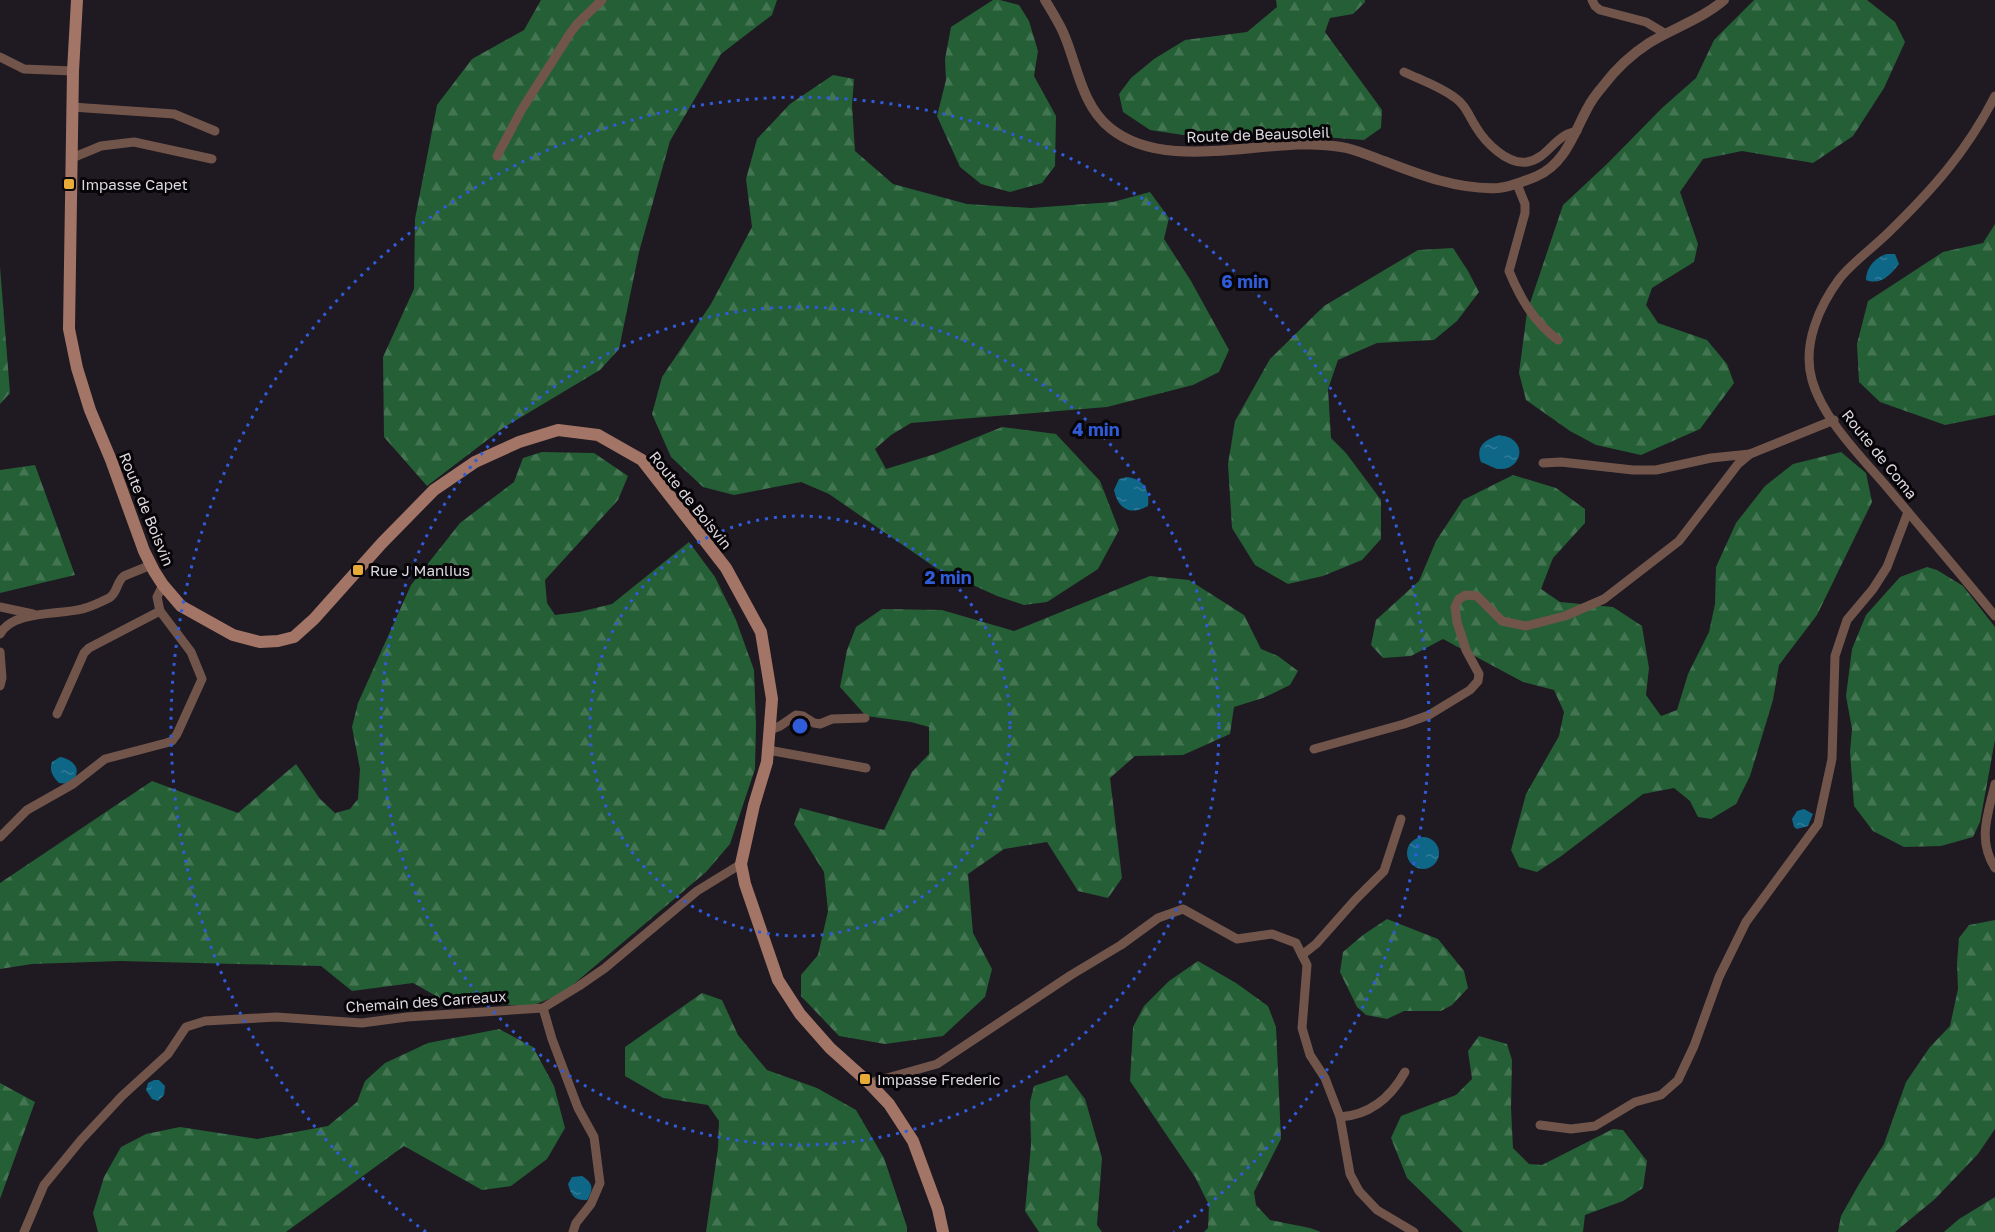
<svg xmlns="http://www.w3.org/2000/svg" width="1995" height="1232" viewBox="0 0 1995 1232" font-family="'Golos Text',sans-serif">
	<style>
		.forest { fill: url(#forest-firs) }
		.water { fill: url(#water-ripples) }
		.lines { fill: none; stroke-linecap: round; stroke-linejoin: round }
		.minor { stroke: #71554b; stroke-width: 9 }
		.tertiary { stroke: #71554b; stroke-width: 10 }
		.secondary { stroke: #a37566; stroke-width: 12 }
		.ring { fill: none; stroke: #305cd9; stroke-width: 3; stroke-dasharray: 3 6 }
		.poi-dot { fill: #e9ab38; stroke: #070508; stroke-width: 2 }
		.labels { text-anchor: middle; dominant-baseline: central; stroke-width: 6; stroke-linejoin: round; paint-order: stroke }
		.street-label { font-size: 15px; fill: #ddd9df; stroke: #070508 }
		.poi-label { font-size: 15px; fill: #ddd9df; stroke: #070508; text-anchor: start }
		.centre { fill: #305cd9; stroke: #070508; stroke-width: 3 }
		.ring-label { font-size: 18px; text-anchor: middle; font-weight: bold; fill: #305cd9; stroke: #070508; stroke-width: 6; stroke-linejoin: round; paint-order: stroke }
	</style>
	<defs>
		<pattern id="forest-firs" width="22" height="20" patternUnits="userSpaceOnUse" patternTransform="scale(1.5)"><rect width="22" height="20" fill="#255f36"/><path d="M5 1l3.5 6h-7zM16 11l3.5 6h-7z" fill="#447553"/></pattern>
		<pattern id="water-ripples" width="26" height="14" patternUnits="userSpaceOnUse" patternTransform="scale(1.5)"><rect width="26" height="14" fill="#0e6787"/><path d="M2 4q2-2 4 0t4 0M15 11q2-2 4 0t4 0" fill="none" stroke="#317c98"/></pattern>
	</defs>
	<rect width="100%" height="100%" fill="#1f1921"/>
	<g class="forest">
		<path d="M541 0H777L772 15 721 54 670 141 639 252 619 349 600 370 503 428 427 486 384 437 383 357 414 289 415 219 437 105 472 59 524 30Z"/>
		<path d="M993 0H1000L1019 5 1029 21 1038 51 1034 76 1056 116 1055 166 1042 183 1010 192 981 184 960 167 937 116 946 80 945 59 951 27Z"/>
		<path d="M1276 0H1365V2L1353 14 1330 18 1325 32 1382 110 1381 128 1364 140 1322 137 1183 135 1150 130 1123 112 1119 94 1131 78 1154 59 1185 40 1247 32 1277 7Z"/>
		<path d="M1754 0H1867L1895 22 1905 42 1884 88 1853 136 1813 163 1742 151 1703 159 1680 192 1698 244 1694 262 1652 288 1646 305 1658 323 1707 340 1727 364 1734 383 1700 429 1641 455 1596 445 1570 431 1526 400 1519 373 1527 312 1563 205 1608 163 1662 108 1696 78 1714 40Z"/>
		<path d="M833 75 854 79 852 105 855 151 893 184 967 204 1031 208 1113 202 1150 192 1169 218 1164 239 1191 281 1229 350 1219 372 1193 385 1107 407 911 423 891 435 875 449 886 469 935 454 1002 427 1056 434 1100 481 1119 530 1098 569 1047 602 1024 605 997 596 936 568 829 494 801 482 734 495 703 487 671 457 652 414 662 377 711 304 752 227 746 179 757 139 790 104Z"/>
		<path d="M1995 224V415L1945 425 1880 402 1859 382 1857 344 1868 301 1943 252 1983 243Z"/>
		<path d="M1453 248 1468 271 1479 292 1457 321 1434 340 1377 343 1338 360 1328 389 1331 438 1346 453 1381 500V539L1362 560 1323 576 1288 584 1255 565 1232 528 1228 464 1235 421 1270 359 1324 306 1418 250Z"/>
		<path d="M0 267 10 393 0 404Z"/>
		<path d="M542 452 594 453 628 476 618 500 545 580 547 603 555 615 579 612 612 604 689 542 715 577 736 620 754 670 756 725 755 769 730 844 706 872 562 994 531 1006 445 1001 413 983 352 991 321 966 120 961 32 964 0 969V883L152 781 238 813 296 764 320 799 335 813 350 809 358 799 360 769 352 727 358 703 411 585 460 523 514 482 523 458Z"/>
		<path d="M1841 452 1866 473 1872 502 1817 615 1779 665 1773 700 1750 776 1736 804 1711 819 1698 817 1690 801 1674 788 1643 794 1560 857 1537 872 1519 867 1511 850 1526 794 1559 736 1564 712 1554 690 1523 682 1443 639 1411 656 1383 658 1371 645 1376 620 1419 581 1436 541 1463 500 1513 475 1556 488 1585 509V523L1553 558 1541 589 1560 602 1613 607 1642 626 1649 668 1646 695 1661 716 1677 710 1688 674 1709 632 1715 604 1716 567 1736 523 1765 486 1793 464Z"/>
		<path d="M35 465 75 575 0 593V470Z"/>
		<path d="M1927 567 1937 570 1963 586 1995 627V740L1980 822 1973 837 1941 846 1904 847 1873 831 1854 806 1850 752 1852 729 1846 696 1852 649 1866 615 1900 577Z"/>
		<path d="M1150 576 1189 580 1244 615 1261 649 1278 656 1298 671 1290 685 1263 698 1234 707 1230 734 1183 755 1135 756 1110 778 1122 878 1108 898 1078 891 1047 842 1004 849 968 874 973 933 992 969 985 997 943 1036 885 1044 839 1036 801 996V975L818 955 828 911 824 872 794 824 800 808 884 830 912 772 929 754V727L911 722 866 716 840 687 847 650 856 627 882 609 942 610 1014 631Z"/>
		<path d="M1387 919 1438 939 1464 971 1468 988 1452 1005 1441 1011H1404L1387 1019 1366 1015 1357 1007 1340 972 1343 952 1363 935Z"/>
		<path d="M1995 920V1129L1978 1154 1935 1199 1895 1232H1838L1841 1216 1859 1184 1884 1144 1906 1082 1930 1047 1950 1026 1958 989 1957 963 1959 938 1969 925Z"/>
		<path d="M1198 961 1236 983 1268 1006 1276 1027 1281 1139 1254 1192 1256 1205 1270 1220 1310 1228 1321 1232H1204L1208 1228 1209 1205 1195 1177 1130 1081 1133 1027 1144 1006 1169 981Z"/>
		<path d="M702 993 722 1000 738 1035 767 1070 817 1088 856 1110 884 1158 907 1227V1232H706L718 1148 719 1121 708 1105 663 1098 625 1076V1047Z"/>
		<path d="M499 1029 533 1047 554 1086 565 1128 547 1159 511 1186 482 1190 404 1146 286 1232H98L93 1213 104 1177 121 1147 146 1134 180 1127 257 1139 328 1126 357 1102 365 1081 385 1063 428 1043Z"/>
		<path d="M1479 1036 1507 1044 1512 1060 1511 1108 1513 1148 1529 1164 1542 1165 1613 1129 1623 1130 1647 1161 1643 1188 1623 1201 1585 1215 1583 1232H1463L1407 1178 1391 1138 1401 1116 1456 1095 1472 1079 1468 1051Z"/>
		<path d="M1067 1075 1085 1099 1102 1158 1097 1225 1102 1232H1039L1025 1211 1031 1145 1030 1102 1034 1086Z"/>
		<path d="M0 1083 35 1102 0 1199Z"/>
		<path d="M1995 1197V1232H1944L1959 1219Z"/>
	</g>
	<g class="water">
		<path d="M1887 254H1895L1899 264C1891 274 1881 286 1866 280 1866 268 1875 257 1887 254Z"/>
		<path d="M1499 435C1504 436 1510 437 1513 440 1527 451 1516 470 1500 469 1494 469 1487 464 1481 462 1475 446 1485 440 1499 435Z"/>
		<path d="M1127 477C1144 479 1150 490 1148 506 1130 516 1118 509 1114 490L1119 479Z"/>
		<path d="M60 757C68 758 80 765 76 775 75 779 72 781 69 784L59 783C53 777 49 771 52 762Z"/>
		<path d="M1804 809 1813 814 1808 826 1797 829 1794 827 1792 819 1797 811Z"/>
		<circle cx="1423" cy="853" r="16"/>
		<path d="M154 1080H159L165 1086 164 1095 158 1101 152 1099 146 1090 148 1083Z"/>
		<path d="M582 1176C593 1183 594 1189 587 1200 574 1201 571 1195 568 1184L572 1177Z"/>
	</g>
	<g class="lines">
		<g class="minor">
			<path d="M1592 0 1595 6 1600 10 1646 22 1666 34"/>
			<path d="M0 57 24 69 73 71"/>
			<path d="M1404 72C1421 80 1439 86 1454 97 1465 104 1469 116 1476 127 1485 142 1507 165 1527 162 1544 159 1551 144 1564 136 1568 133 1573 132 1577 131"/>
			<path d="M1995 96C1967 151 1933 189 1890 231 1874 247 1854 261 1840 278 1819 306 1802 345 1812 380 1823 419 1861 457 1887 487 1923 530 1960 573 1995 616"/>
			<path d="M72 107 174 114 215 131"/>
			<path d="M497 156 522 109 571 32 578 23 602 0"/>
			<path d="M72 158 101 146 134 142 212 159"/>
			<path d="M1517 184 1525 204V213L1509 271C1520 298 1534 322 1558 340"/>
			<path d="M1543 463 1561 462 1633 470H1656L1711 458 1750 454"/>
			<path d="M0 607 33 614"/>
			<path d="M0 634C13 610 59 615 82 609 91 607 101 602 109 598 118 593 116 582 124 576L151 565"/>
			<path d="M0 652 2 678 0 686"/>
			<path d="M57 714 84 653 89 648 160 611"/>
			<path d="M770 730 780 726 796 715 803 716 814 723 820 724 832 719 865 718"/>
			<path d="M1314 749 1404 724 1429 715 1470 690 1478 681 1479 674 1466 650 1457 622 1455 607 1459 599 1466 595 1477 596 1502 621 1526 626 1565 616 1604 599 1679 541 1738 464 1750 454 1834 420"/>
			<path d="M768 750 866 768"/>
			<path d="M1995 784C1988 815 1977 839 1995 868"/>
			<path d="M0 837 27 810 73 784 105 759 166 743 172 741 177 734 202 679 191 652 160 611 157 597 163 585"/>
			<path d="M1302 955 1316 944 1355 900 1384 871 1401 819"/>
			<path d="M543 1008 552 1039 578 1108 594 1137 600 1183 591 1204 576 1223 573 1232"/>
			<path d="M869 1083 937 1064 1071 975 1121 945 1158 918 1183 909 1237 939 1272 934 1296 943 1307 965 1302 1028 1310 1055 1325 1078 1340 1117 1350 1174 1359 1191 1377 1210 1414 1232"/>
			<path d="M1340 1117C1370 1115 1391 1097 1405 1072"/>
			<path d="M1540 1125 1571 1129 1595 1126 1635 1102 1661 1095 1678 1080 1694 1046 1719 977 1746 922 1818 824 1832 759 1835 656 1847 620 1873 589 1887 567 1908 512"/>
			<path d="M24 1232 44 1185 81 1140 122 1096 168 1054 186 1027 205 1021 276 1017 362 1023 407 1017 543 1008 579 986 605 968 697 891 741 864"/>
		</g>
		<path class="tertiary" d="M1045 0C1051 10 1058 21 1063 32 1077 63 1081 105 1110 128 1169 176 1272 134 1341 147 1355 149 1370 156 1384 161 1420 175 1459 190 1498 188 1511 187 1525 181 1537 176 1565 164 1574 133 1587 109 1591 101 1597 93 1603 86 1615 70 1632 54 1649 43 1673 28 1702 19 1724 0"/>
		<path class="secondary" d="M77 0 73 71 69 329 77 368 90 410 111 460 144 551 154 571 163 585 181 606 233 635 260 642 278 641 294 637 314 619 382 543 434 490 475 462 519 442 558 430 598 435 642 460 726 568 761 632 772 699 767 762 754 805 741 864 745 884 778 980 800 1014 830 1048 869 1083 889 1104 913 1141 938 1209 943 1232"/>
	</g>
	<g class="ring">
		<circle cx="800" cy="726" r="210"/>
		<circle cx="800" cy="726" r="419"/>
		<path d="M426 1232A629 629 0 1 1 1174 1232"/>
	</g>
	<g class="poi-dot">
		<rect x="63" y="178" width="12" height="12" rx="3"/>
		<rect x="352" y="564" width="12" height="12" rx="3"/>
		<rect x="859" y="1073" width="12" height="12" rx="3"/>
	</g>
	<g class="labels">
		<g class="street-label">
			<text transform="translate(1258 134) rotate(-2)">Route de Beausoleil</text>
			<text transform="translate(1880 454) rotate(51)">Route de Coma</text>
			<text transform="translate(691 500) rotate(51)">Route de Boisvin</text>
			<text transform="translate(147 509) rotate(68)">Route de Boisvin</text>
			<text transform="translate(426 1001) rotate(-4)">Chemain des Carreaux</text>
		</g>
		<g class="poi-label">
			<text x="81" y="184">Impasse Capet</text>
			<text x="370" y="570">Rue J Manlius</text>
			<text x="877" y="1079">Impasse Frederic</text>
		</g>
	</g>
	<circle cx="800" cy="726" r="9" class="centre"/>
	<g class="ring-label">
		<text x="1245" y="288">6 min</text>
		<text x="1096" y="436">4 min</text>
		<text x="948" y="584">2 min</text>
	</g>
</svg>
